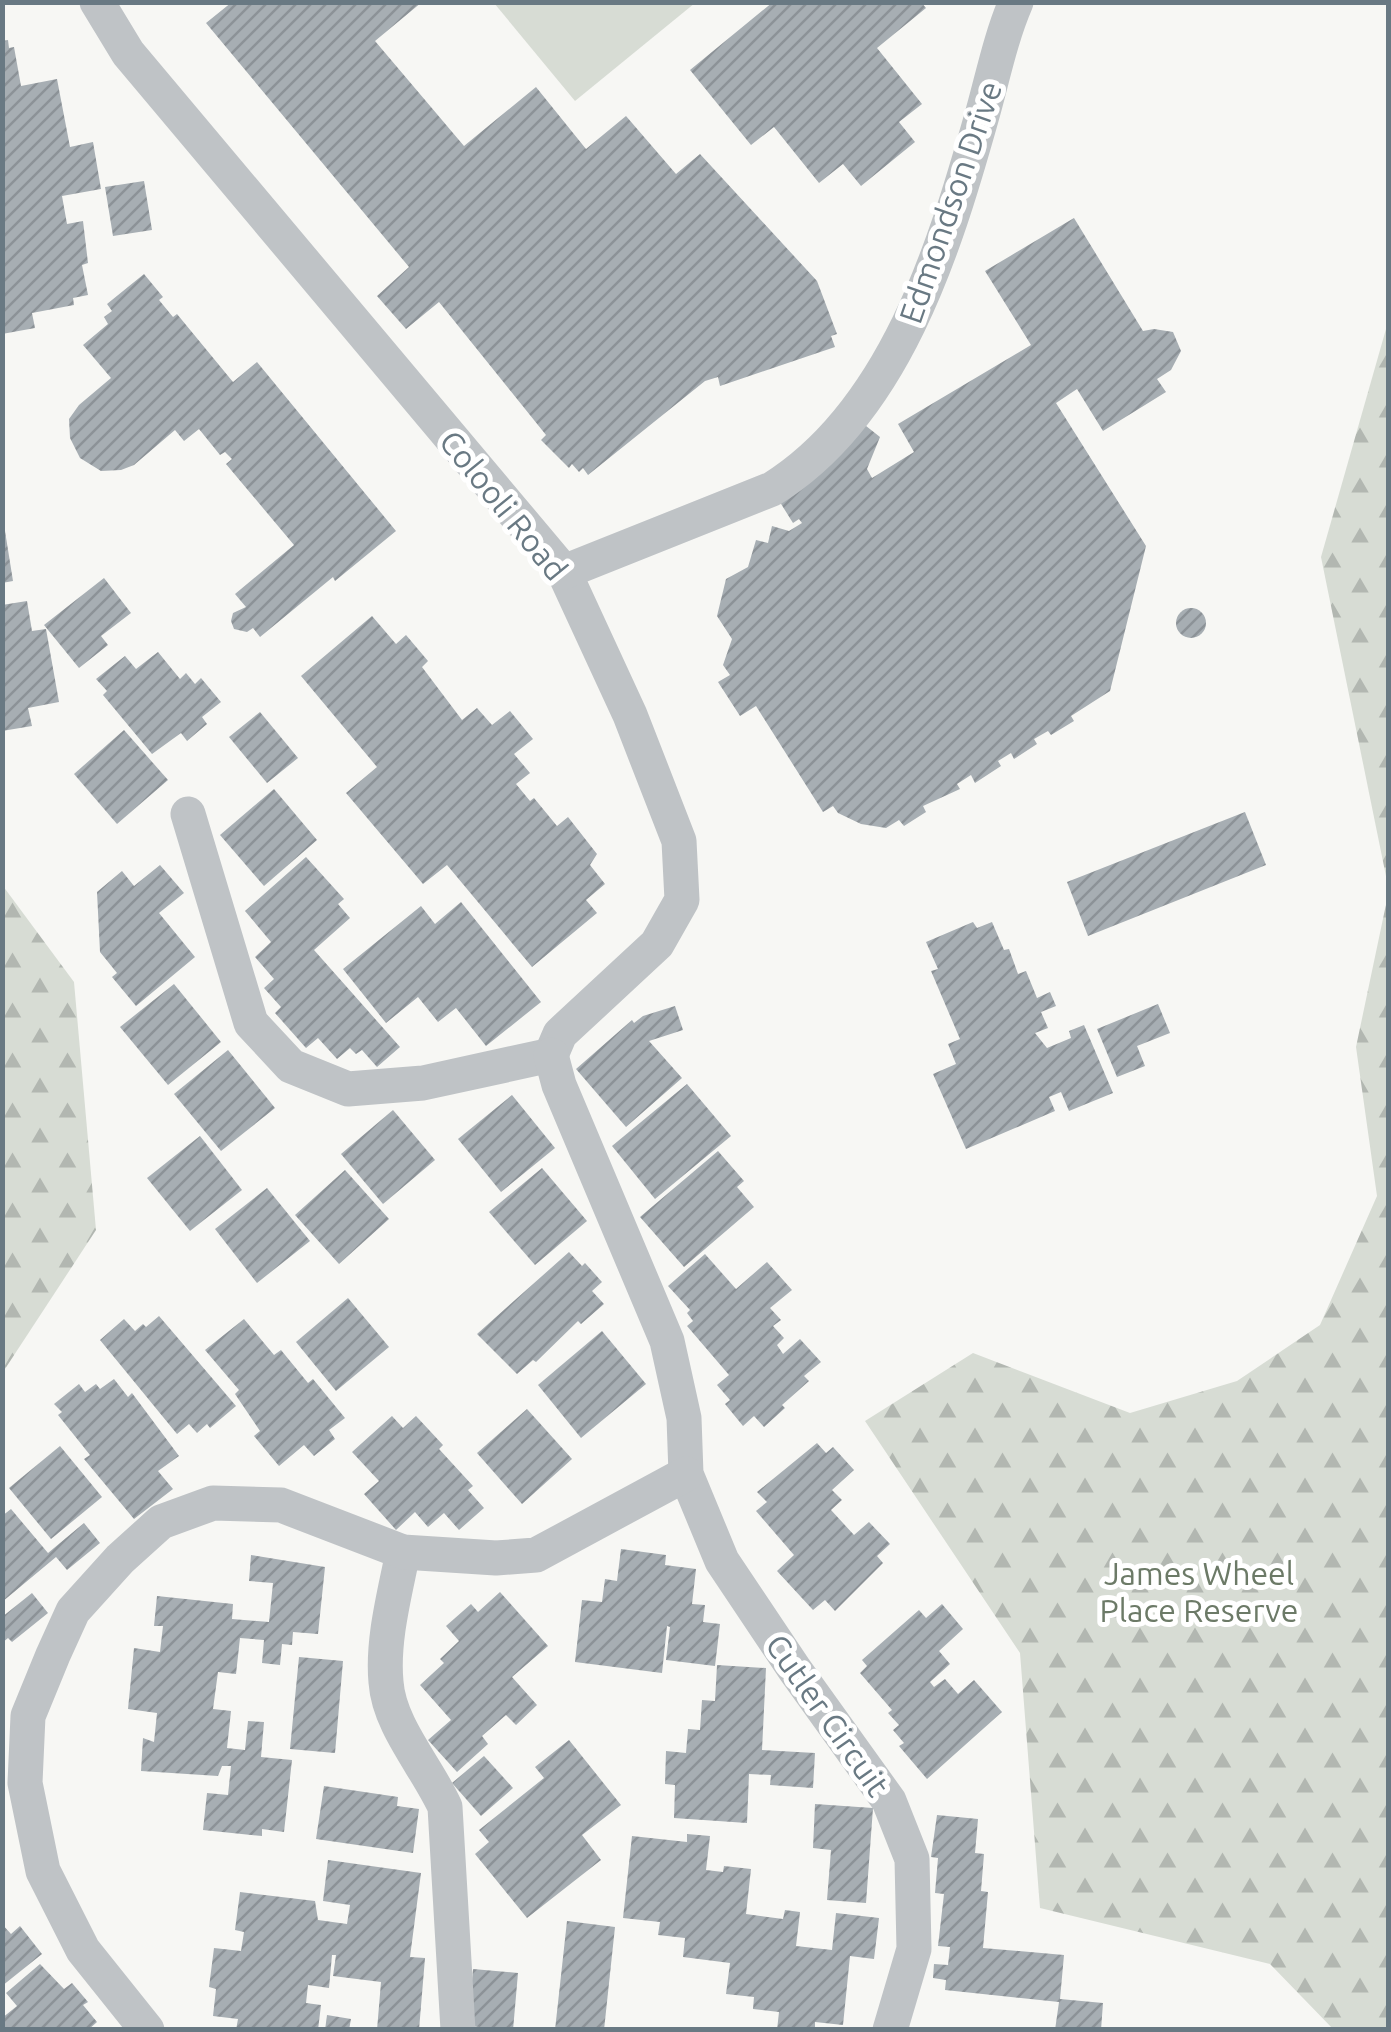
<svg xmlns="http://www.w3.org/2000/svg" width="1391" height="2032" viewBox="0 0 1391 2032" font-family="Ubuntu,sans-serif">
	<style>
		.forest { fill: url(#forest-firs) }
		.park { fill: #d7dcd4 }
		.building { fill: url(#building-hatch) }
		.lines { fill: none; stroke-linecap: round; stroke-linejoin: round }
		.street { stroke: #bfc3c6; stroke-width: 35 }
		.labels { text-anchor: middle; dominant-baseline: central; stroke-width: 10; stroke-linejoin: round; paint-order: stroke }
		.street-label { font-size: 32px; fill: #697983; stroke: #fff }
		.park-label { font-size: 32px; fill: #6c7a67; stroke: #fff }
	</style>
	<defs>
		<pattern id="forest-firs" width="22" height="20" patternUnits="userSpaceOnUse" patternTransform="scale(2.5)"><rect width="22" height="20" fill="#d7dcd4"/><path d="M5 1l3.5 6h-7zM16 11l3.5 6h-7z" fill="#b2b7b1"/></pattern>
		<pattern id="building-hatch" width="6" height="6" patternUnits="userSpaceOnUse" patternTransform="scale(2.5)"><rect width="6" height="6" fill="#a7aeb3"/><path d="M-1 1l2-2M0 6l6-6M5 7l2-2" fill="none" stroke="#8c9297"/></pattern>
	</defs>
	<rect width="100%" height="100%" fill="#f7f7f4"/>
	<g class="forest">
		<path d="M1388 322V886L1321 557Z"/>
		<path d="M3 886 74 982 96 1230 3 1372Z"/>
		<path d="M1388 895V2029L1334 2030 1270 1964 1040 1908 1020 1653 865 1421 973 1353 1130 1413 1237 1381 1320 1325 1377 1196 1356 1047Z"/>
	</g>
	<path class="park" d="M494 3H695L575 101Z"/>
	<g class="building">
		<path d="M232 2H422L375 41 464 146 536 87 586 149 626 116 676 174 700 154 817 281 837 334 831 336 835 347 720 386 718 377 705 381 588 475 583 468 579 472 572 464 569 468 541 440 546 435 439 302 406 329 377 296 409 267 206 23Z"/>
		<path d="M773 2H921L926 8 877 48 922 104 899 122 915 142 861 186 843 164 819 183 774 127 751 145 690 70Z"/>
		<path d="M8 40 9 48 14 47 21 86 57 79 70 147 93 142 101 189 62 196 67 224 83 221 88 263 82 265 88 295 73 298 74 305 32 313 35 328 2 334V41Z"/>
		<path d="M144 181 152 230 113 236 105 187Z"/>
		<path d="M1074 218 1143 331 1154 329 1173 332 1181 351 1171 370 1157 379 1166 392 1103 431 1077 389 1056 403 1146 546 1110 691 1071 716 1074 721 1051 735 1048 731 1034 739 1037 744 1014 759 1011 753 998 761 1001 766 975 783 971 775 957 784 960 789 923 806 926 812 904 826 899 820 886 828 861 824 838 813 833 806 823 812 756 706 740 716 718 682 730 675 723 665 732 639 717 616 726 579 748 567 756 540 768 543 772 526 789 531 802 523 799 519 793 523 778 499 861 422 880 437 867 469 872 478 914 452 898 424 1031 345 985 271Z"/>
		<path d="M144 274 163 297 159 300 173 317 177 314 233 382 257 362 396 531 335 581 333 577 260 637 253 628 247 632 234 629 231 621 233 613 246 607 235 594 294 545 226 464 232 459 225 452 220 455 199 429 184 441 175 430 134 465 121 470 101 471 80 458 70 438 69 419 79 405 111 378 83 345 108 324 104 317 112 311 107 304Z"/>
		<path d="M5 531 13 581 2 583V532Z"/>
		<path d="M104 578 131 613 101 636 108 645 79 668 44 625Z"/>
		<path d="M27 601 32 631 46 629 59 702 28 708 32 726 2 731V605Z"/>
		<circle cx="1191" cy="623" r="15"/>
		<path d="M372 616 396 644 406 635 428 661 422 667 462 720 477 708 492 725 510 711 533 739 514 754 530 773 516 784 530 801 534 798 557 826 568 817 597 854 590 865 605 884 586 900 597 913 532 967 447 865 423 884 346 793 377 767 301 676Z"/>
		<path d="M158 652 180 679 186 673 195 684 201 678 221 702 202 717 207 724 187 741 181 733 152 754 103 695 107 691 96 679 125 656 136 669Z"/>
		<path d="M260 712 298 758 267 783 229 737Z"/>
		<path d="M124 730 168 780 117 824 74 774Z"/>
		<path d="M274 789 317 840 264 886 220 835Z"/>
		<path d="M1245 812 1266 865 1088 936 1067 882Z"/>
		<path d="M306 857 344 899 338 904 350 918 314 950 400 1047 377 1067 362 1050 356 1054 350 1048 337 1059 318 1038 306 1048 275 1013 281 1007 264 988 274 979 255 957 271 942 245 911Z"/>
		<path d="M160 865 184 893 159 913 195 957 136 1006 112 977 117 973 100 952 97 892 122 871 134 886Z"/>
		<path d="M461 902 541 1002 486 1046 456 1008 438 1022 418 997 386 1023 343 969 421 906 435 924Z"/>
		<path d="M973 922 977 928 992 922 1004 950 1009 949 1018 974 1026 971 1037 998 1050 992 1056 1006 1041 1012 1048 1028 1035 1033 1047 1048 1071 1038 1069 1031 1084 1025 1113 1093 1069 1111 1061 1092 1049 1097 1055 1111 966 1149 933 1074 956 1064 948 1044 960 1039 931 971 938 969 926 942Z"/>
		<path d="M174 984 221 1042 168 1085 120 1027Z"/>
		<path d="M1158 1004 1170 1033 1137 1046 1145 1066 1117 1077 1097 1029Z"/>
		<path d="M675 1006 683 1030 649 1041 682 1078 626 1127 576 1069 632 1020 634 1023 643 1016Z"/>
		<path d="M228 1050 275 1108 221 1151 174 1094Z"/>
		<path d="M687 1084 731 1136 655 1199 612 1146Z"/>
		<path d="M512 1095 555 1148 501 1192 458 1139Z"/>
		<path d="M393 1110 435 1160 383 1204 341 1154Z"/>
		<path d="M200 1136 242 1190 190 1231 147 1178Z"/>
		<path d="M718 1151 744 1181 737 1187 754 1207 684 1267 640 1217Z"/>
		<path d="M542 1168 587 1221 535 1265 489 1212Z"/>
		<path d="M345 1170 389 1219 339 1264 295 1215Z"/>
		<path d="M267 1188 310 1241 257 1283 215 1229Z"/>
		<path d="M569 1252 582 1266 585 1263 602 1282 592 1291 604 1304 581 1324 578 1321 536 1362 533 1360 517 1374 477 1334Z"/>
		<path d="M705 1254 736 1289 767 1262 792 1290 770 1308 781 1320 773 1326 784 1338 777 1345 783 1354 800 1339 821 1362 804 1376 809 1381 782 1405 785 1408 764 1427 754 1416 743 1426 725 1404 730 1400 717 1385 729 1375 687 1326 693 1321 687 1313 690 1310 668 1286Z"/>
		<path d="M348 1298 389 1347 336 1391 296 1342Z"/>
		<path d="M159 1316 236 1406 210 1428 207 1424 197 1433 189 1424 177 1434 100 1340 124 1319 135 1331 143 1324 146 1327Z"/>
		<path d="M244 1319 274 1355 281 1350 308 1383 313 1379 345 1418 329 1430 335 1439 314 1456 304 1445 279 1466 254 1436 260 1431 235 1394 239 1390 205 1350Z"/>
		<path d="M602 1331 646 1384 581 1438 538 1385Z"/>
		<path d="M114 1379 128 1397 132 1393 179 1456 158 1471 173 1489 134 1519 84 1459 90 1455 58 1415 62 1412 54 1404 79 1384 85 1392 96 1384 100 1389Z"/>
		<path d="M527 1409 572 1459 522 1504 477 1453Z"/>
		<path d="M392 1416 403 1428 416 1416 443 1445 439 1449 473 1486 468 1490 484 1508 459 1530 444 1513 428 1527 415 1512 396 1530 364 1494 379 1481 352 1452Z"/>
		<path d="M817 1443 826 1453 833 1447 854 1470 832 1490 842 1500 831 1510 854 1535 869 1522 890 1544 877 1556 883 1563 835 1611 825 1600 813 1610 777 1571 794 1555 756 1511 767 1502 757 1492Z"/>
		<path d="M60 1446 102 1497 51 1539 9 1488Z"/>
		<path d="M11 1509 48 1553 84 1523 100 1543 67 1570 56 1557 2 1602V1516Z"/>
		<path d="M621 1549 666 1555 665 1565 696 1569 692 1604 705 1605 703 1622 720 1624 715 1666 666 1660 670 1627 667 1626 662 1673 575 1662 582 1600 602 1602 605 1579 617 1581Z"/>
		<path d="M251 1555 325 1567 318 1634 293 1632 292 1645 282 1644 280 1665 262 1663 264 1640 240 1638 236 1674 218 1672 213 1709 231 1711 227 1748 245 1750 248 1721 264 1722 261 1757 292 1760 284 1832 262 1829V1836L203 1830 207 1793 228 1795 231 1766H222L218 1776 141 1771 143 1738 154 1742 157 1713 128 1709 134 1648 160 1652 163 1626H154L157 1596 233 1604 232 1619 269 1622 273 1583 249 1581Z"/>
		<path d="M500 1592 548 1646 512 1677 537 1705 516 1725 506 1715 482 1736 488 1744 457 1772 428 1740 451 1720 420 1685 444 1663 440 1659 459 1641 446 1626 471 1604 478 1612Z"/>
		<path d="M32 1593 48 1613 12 1642 8 1638 2 1643V1617Z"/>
		<path d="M942 1604 963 1629 939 1651 950 1664 930 1682 934 1687 945 1679 958 1694 974 1680 1002 1712 927 1779 899 1746 904 1743 893 1730 899 1725 888 1713 892 1710 860 1673 867 1666 862 1660 919 1610 926 1618Z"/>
		<path d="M299 1657 343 1661 335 1753 290 1749Z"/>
		<path d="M717 1665 766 1668 762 1750 815 1753 813 1788 770 1785 771 1775 749 1774 747 1823 674 1818 675 1785 665 1784 666 1751 686 1753 688 1729 700 1730 702 1700 715 1701Z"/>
		<path d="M569 1740 621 1805 582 1835 601 1860 527 1918 475 1854 489 1842 479 1830 544 1778 535 1767Z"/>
		<path d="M484 1756 513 1788 481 1816 452 1783Z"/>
		<path d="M324 1786 398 1797 397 1806 419 1809 413 1853 316 1839Z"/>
		<path d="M815 1804 873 1808 866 1903 827 1900 831 1850 813 1848Z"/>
		<path d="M937 1815 978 1819 975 1853 984 1854 981 1891 988 1892 983 1948 1064 1955 1060 1999 1103 2003 1101 2030H1055L1059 2002 945 1990 946 1980 933 1978 934 1964 948 1965 950 1947 938 1946 944 1894 935 1893 938 1858 931 1857Z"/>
		<path d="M687 1834 710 1836 706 1870 723 1872 724 1866 751 1869 746 1914 783 1919 785 1910 800 1912 796 1946 832 1950 836 1913 879 1918 874 1959 850 1956 843 2025 815 2022V2030H777L779 2012 753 2009 754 1997 726 1994 730 1963 683 1957 685 1938 658 1935 660 1922 623 1918 632 1836 687 1842Z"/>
		<path d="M328 1860 421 1873 410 1957 425 1958 419 2030H377L381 1982 333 1976 336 1955H332L329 1988 308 1985 306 2003 321 2005 318 2030H236L238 2019 213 2016 216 1989 209 1987 214 1948 241 1951 244 1932 235 1930 240 1892 315 1901 318 1920 347 1924 350 1905 323 1901Z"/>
		<path d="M567 1921 615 1927 604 2030H555Z"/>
		<path d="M2 1924 11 1934 20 1926 42 1954 2 1986Z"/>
		<path d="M40 1964 64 1989 72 1983 88 2002 83 2005 97 2022 88 2030H2V2018L17 2006 6 1993Z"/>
		<path d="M473 1969 518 1973 513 2030 468 2026Z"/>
		<path d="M327 2015 351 2019 349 2030H325Z"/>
	</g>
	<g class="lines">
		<g class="street">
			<path d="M97 2 128 53 564 572 630 715 679 841 682 900 657 944 560 1034 551 1055"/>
			<path d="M564 572 772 489C894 413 944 250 981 119 992 81 1000 39 1016 2"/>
			<path d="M188 814 251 1023 291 1066 348 1089 423 1083 551 1055"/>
			<path d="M551 1055 559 1085 667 1341 684 1418 686 1474 722 1561 795 1670 889 1801 912 1859 914 1949 890 2030"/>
			<path d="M403 1552C395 1593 382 1640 386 1682 389 1726 427 1767 445 1807L458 2030"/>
			<path d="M147 2030 83 1950 43 1871 25 1783 28 1716 53 1655 73 1611 120 1559 161 1522 213 1503 281 1505 403 1552 496 1558 536 1555 686 1474"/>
		</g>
	</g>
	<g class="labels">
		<g class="street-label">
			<text transform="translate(950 202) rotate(-71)">Edmondson Drive</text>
			<text transform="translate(504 505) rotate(51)">Colooli Road</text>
			<text transform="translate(828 1715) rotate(55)">Cutler Circuit</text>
		</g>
		<g class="park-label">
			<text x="1199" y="1573">James Wheel<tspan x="1199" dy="37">Place Reserve</tspan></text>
		</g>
	</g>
	<rect width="1391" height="2032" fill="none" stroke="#697983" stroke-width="10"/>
</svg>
